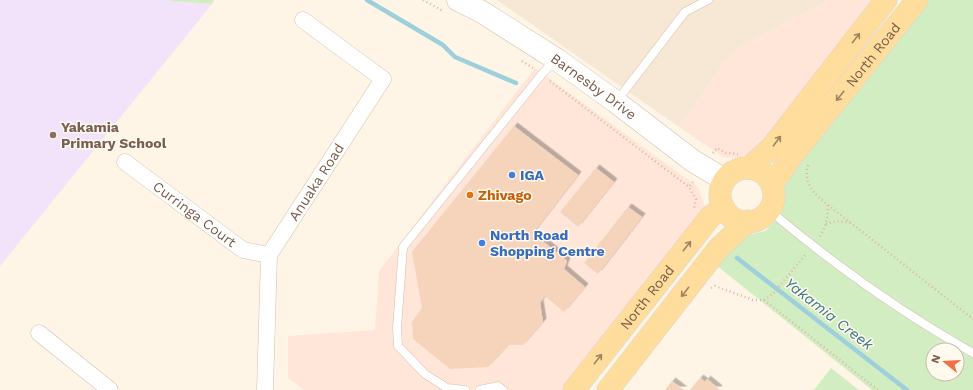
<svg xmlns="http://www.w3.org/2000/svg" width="973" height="390" viewBox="0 0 973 390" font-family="'Work Sans',sans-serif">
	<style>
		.residential { fill: #f6e8d4 }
		.commercial { fill: #ffe6d9 }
		.education { fill: #f2e2fa }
		.green { fill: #d3edc3; fill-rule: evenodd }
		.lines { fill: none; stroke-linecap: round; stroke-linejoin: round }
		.stream { stroke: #9ed0dc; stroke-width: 4.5 }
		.building { fill: #f5d4bb; filter: url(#shadow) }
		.lane-casing { stroke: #d4bfad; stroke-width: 9 }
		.street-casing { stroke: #d4bfad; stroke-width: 17 }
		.secondary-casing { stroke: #d7bfaa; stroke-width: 23 }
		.primary-casing { stroke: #dcd4cf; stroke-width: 23 }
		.path { stroke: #dbb89e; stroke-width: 2.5; stroke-dasharray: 1 3; stroke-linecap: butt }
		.lane { stroke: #fff; stroke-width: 8 }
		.street { stroke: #fff; stroke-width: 16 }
		.secondary { stroke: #fff; stroke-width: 22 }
		.primary { stroke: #ffdd9c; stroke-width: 22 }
		.oneway { stroke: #a28261 }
		.education-dot { fill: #8d6e63; stroke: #fff9ee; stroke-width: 1.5 }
		.shop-dot { fill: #3f7fe0; stroke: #fff9ee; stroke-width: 1.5 }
		.food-dot { fill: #e8710a; stroke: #fff9ee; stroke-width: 1.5 }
		.labels { text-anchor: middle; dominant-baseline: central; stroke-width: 3; stroke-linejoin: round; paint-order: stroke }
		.street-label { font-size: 14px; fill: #7a5b48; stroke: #fff9ee }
		.education-label { font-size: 14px; font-weight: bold; fill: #785e54; stroke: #fff9ee; text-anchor: start }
		.shop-label { font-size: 14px; font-weight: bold; fill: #366cbe; stroke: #fff9ee; text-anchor: start }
		.food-label { font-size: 14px; font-weight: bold; fill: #c56008; stroke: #fff9ee; text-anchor: start }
		.water-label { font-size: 15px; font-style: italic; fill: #3d7987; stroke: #fff9ee }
	</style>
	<defs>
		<filter id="shadow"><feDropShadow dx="3.5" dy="-3.5" stdDeviation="0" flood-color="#0004"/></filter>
	</defs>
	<rect width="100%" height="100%" fill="#fef5e6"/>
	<path class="residential" d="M497 0H829L731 52 679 127Z"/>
	<g class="commercial">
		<path d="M829 0H877L756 151 739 158 723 157 679 127 731 52Z"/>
		<path d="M535 68 698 187 704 203 706 215 565 390H304L288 378V336L375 330 379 271Z"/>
	</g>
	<path class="education" d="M0 0H161L212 4 0 266Z"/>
	<g class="green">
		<path d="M161 0H214L212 4Z"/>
		<path d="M924 0H973V390H872L717 266 734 245 751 234 765 231 779 218 783 198 782 187ZM933 350H957V374H933Z"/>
		<path d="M831 368 859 390H814Z"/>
	</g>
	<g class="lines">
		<g class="stream">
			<path d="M367 0 443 45 455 57 516 83"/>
			<path d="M737 258 907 390"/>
		</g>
	</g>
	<g class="building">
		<path d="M514 126 578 175 533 233 567 261 564 269 585 287 564 312 545 296 540 303 543 322 523 345H508L488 367 450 369 413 339 412 322 422 308 412 252Z"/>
		<path d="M596 168 614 182 578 227 560 212Z"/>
		<path d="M628 207 642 217 598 274 584 263Z"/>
		<path d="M700 378 705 382 707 379 719 389 718 390H690Z"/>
		<path d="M672 381 684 390H665Z"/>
	</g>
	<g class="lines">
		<g class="lane-casing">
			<g id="lane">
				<path d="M616 102 685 12 708 0"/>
				<path d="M769 210C833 264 900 312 973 353"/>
				<path d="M465 390 447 388 425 374 398 346 397 328 403 247 542 74 555 60"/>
				<path d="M480 390 498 386 503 390"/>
			</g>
		</g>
		<g class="street-casing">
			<g id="street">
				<path id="s1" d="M125 162 243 250 269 255"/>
				<path d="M39 333 110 390"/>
				<path id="s2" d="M265 390 269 255 383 79 303 20"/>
			</g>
		</g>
		<g class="secondary-casing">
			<g id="secondary">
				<path id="s3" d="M458 0 482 12 556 59 616 102 693 161 725 180"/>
			</g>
		</g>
		<g class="primary-casing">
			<g id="primary">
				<path d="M749 168 772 147 886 0"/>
				<circle cx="747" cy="195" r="27"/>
				<path id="s4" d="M772 185 791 157 917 0"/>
				<path id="s5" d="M574 390 711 216 724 208"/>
				<path d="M608 390 718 249 748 221"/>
			</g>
		</g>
		<g class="path">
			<path d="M423 0 443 11"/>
			<path d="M522 61 533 68"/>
			<path d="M550 81 689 187"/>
			<path d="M713 153 717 148 726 153 738 154"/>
			<path d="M808 165C803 184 814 194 828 205 828 217 826 227 819 238"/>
			<path d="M693 182 689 187 696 199 694 208"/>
			<path d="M828 205 973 319"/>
			<path d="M826 224 837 221 850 222"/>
			<path d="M711 288 715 286 753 300H764L773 294 806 254"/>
			<path d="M764 300 878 390"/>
		</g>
		<use href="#lane" class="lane"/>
		<use href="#street" class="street"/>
		<use href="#secondary" class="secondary"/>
		<use href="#primary" class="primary"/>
	</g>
	<defs><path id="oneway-shaft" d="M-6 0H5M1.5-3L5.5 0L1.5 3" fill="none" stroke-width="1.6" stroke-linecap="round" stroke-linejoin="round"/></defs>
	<g class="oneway">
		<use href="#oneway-shaft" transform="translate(856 38) rotate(-52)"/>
		<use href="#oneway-shaft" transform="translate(840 96) rotate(129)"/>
		<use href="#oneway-shaft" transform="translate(777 141) rotate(-53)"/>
		<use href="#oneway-shaft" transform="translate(687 246) rotate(-51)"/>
		<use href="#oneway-shaft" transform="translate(685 292) rotate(128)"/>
		<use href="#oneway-shaft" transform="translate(598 359) rotate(-52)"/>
	</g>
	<circle class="education-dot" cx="53" cy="135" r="4"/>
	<g class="shop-dot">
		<circle cx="512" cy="175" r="4"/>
		<circle cx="482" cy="243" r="4"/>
	</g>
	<circle class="food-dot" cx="470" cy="195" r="4"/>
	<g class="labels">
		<g class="street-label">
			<text stroke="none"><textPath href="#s4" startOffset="165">North Road</textPath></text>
			<text stroke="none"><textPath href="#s3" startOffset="161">Barnesby Drive</textPath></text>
			<text stroke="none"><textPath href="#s2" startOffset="222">Anuaka Road</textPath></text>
			<text stroke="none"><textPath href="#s1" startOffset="87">Curringa Court</textPath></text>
			<text stroke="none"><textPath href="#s5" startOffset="118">North Road</textPath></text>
		</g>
		<g class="education-label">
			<text x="61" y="127">Yakamia<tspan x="61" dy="16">Primary School</tspan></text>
		</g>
		<g class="shop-label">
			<text x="520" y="175">IGA</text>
			<text x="490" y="235">North Road<tspan x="490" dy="16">Shopping Centre</tspan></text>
		</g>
		<g class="food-label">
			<text x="478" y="195">Zhivago</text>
		</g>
		<g class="water-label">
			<text transform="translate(829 314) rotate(38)">Yakamia Creek</text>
		</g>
	</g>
	<g transform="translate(945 362) rotate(288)"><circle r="19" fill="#fff9ee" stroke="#cabaac"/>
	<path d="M0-3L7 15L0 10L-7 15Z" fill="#f06f43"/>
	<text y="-6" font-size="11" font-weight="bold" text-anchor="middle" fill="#7a5b48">N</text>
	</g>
</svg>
